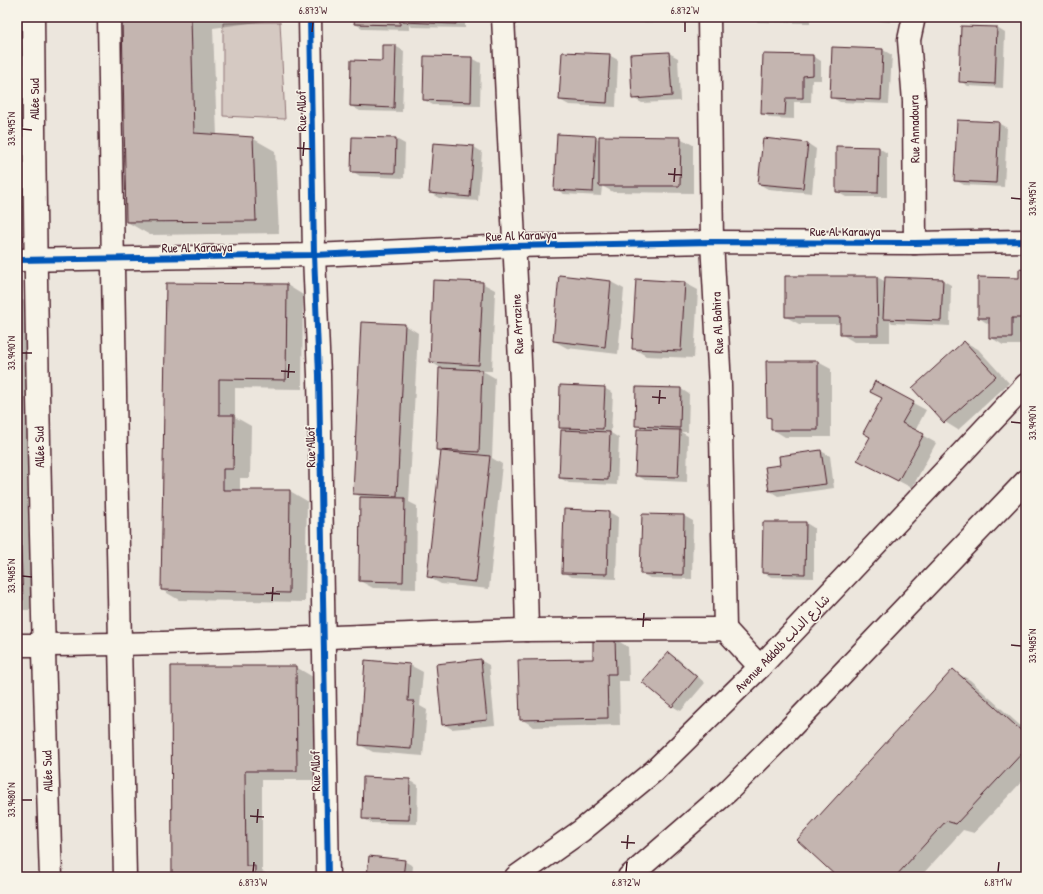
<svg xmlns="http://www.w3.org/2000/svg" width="1043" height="894" viewBox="0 0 1043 894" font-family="'Patrick Hand','Playpen Sans Arabic',sans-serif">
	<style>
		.green { fill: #d5c9c2; stroke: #907476 }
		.shadow { fill: #0003 }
		.building { fill: #c4b5b0; stroke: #4a1f2b }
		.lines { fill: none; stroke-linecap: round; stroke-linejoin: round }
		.minor-casing { stroke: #4a1f2b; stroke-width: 25 }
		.minor { stroke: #f7f3e8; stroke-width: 22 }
		.cycleway-casing { stroke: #f7f3e8; stroke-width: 8 }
		.cycleway { stroke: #0057b8; stroke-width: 6 }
		.ticks { fill: none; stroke: #4a1f2b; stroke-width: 1.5 }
		.labels { text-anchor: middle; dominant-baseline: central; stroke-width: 3; stroke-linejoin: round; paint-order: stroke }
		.street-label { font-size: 13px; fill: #4a1f2b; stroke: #f7f3e8 }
		.neatline { fill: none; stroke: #4a1f2b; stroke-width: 1.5 }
		.ticks-label { font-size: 10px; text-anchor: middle; fill: #4a1f2b }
	</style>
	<rect width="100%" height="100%" fill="#ece6dd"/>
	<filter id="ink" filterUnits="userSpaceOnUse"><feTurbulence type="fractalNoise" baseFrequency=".025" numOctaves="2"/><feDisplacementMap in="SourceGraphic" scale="8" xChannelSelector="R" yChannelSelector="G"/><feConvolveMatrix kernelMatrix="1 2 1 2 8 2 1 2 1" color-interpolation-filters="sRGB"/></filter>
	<g filter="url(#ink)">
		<path class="green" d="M280 22 285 119 223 116V23Z"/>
		<g class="shadow">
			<path d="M123 17H264V21L213 28 217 136 252 138 275 151 279 233 150 235 127 222Z"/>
			<path d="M356 17H465V28L412 27 409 25V30L364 29 355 24Z"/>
			<path d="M584 17H687V23L590 21Z"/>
			<path d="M750 17H810V23L758 22Z"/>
			<path d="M842 17H891L890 22Z"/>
			<path d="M997 28 1005 33 1003 88 968 86 960 81Z"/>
			<path d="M395 46 404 51 402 112 360 111 351 106Z"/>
			<path d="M883 50 892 55 889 104 840 102 831 97Z"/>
			<path d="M669 53 678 58 680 101 642 103 633 98 631 55Z"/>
			<path d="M609 55 618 60 616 107 569 105 560 100Z"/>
			<path d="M813 56 821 61V80H812L811 102H794V119L771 118 762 113Z"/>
			<path d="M425 57 472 58 481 63 480 106 433 105 424 100Z"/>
			<path d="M998 123 1007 128 1004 187 964 185 955 180Z"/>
			<path d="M595 137 600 140 680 138 693 145V193L613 192 602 186 601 196 564 194 555 189Z"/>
			<path d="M353 138 396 139 405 144 404 178 360 176 352 171Z"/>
			<path d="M807 143 816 149 812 193 768 189 759 184Z"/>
			<path d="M474 147 482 152 478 201 439 198 430 193Z"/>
			<path d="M879 148 887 153V197H846L837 192Z"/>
			<path d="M1026 271 1025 345H1003L990 337V325L979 318 1020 279Z"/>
			<path d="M560 276 611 282 624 289 618 354 567 348 554 341Z"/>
			<path d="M786 277H877L886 282 942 280 951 285 950 326 893 323 890 322V342H854L841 334V324H799L786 317Z"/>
			<path d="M482 283 495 290 492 371H483L495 378 492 458 502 464 489 589 441 584 428 577 442 453 437 450 444 370 431 362Z"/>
			<path d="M685 283 698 290 694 358 646 356 633 348Z"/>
			<path d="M167 284 287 285 303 295 302 389 235 388V417L251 426 250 478H240V491H290L307 501 305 602 179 600 162 590Z"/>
			<path d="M17 297 28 303 39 610H17Z"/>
			<path d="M362 323 405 325 418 333 409 502 417 506 416 589 373 588 360 581 361 497 354 493Z"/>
			<path d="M965 342 978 349 1009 383 958 430 945 422Z"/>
			<path d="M818 362 831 369V437H785L772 429V419L768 417Z"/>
			<path d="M604 388 613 393 611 433 619 438 617 485 569 483 560 478 566 431 560 427Z"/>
			<path d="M681 389 689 394 688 432H681L688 436 687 482 645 480 636 475 644 430 636 425Z"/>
			<path d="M913 403 926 410 915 431 936 443 912 488 872 467Z"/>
			<path d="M821 451 830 456 834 488 778 496 770 491Z"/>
			<path d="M565 510 609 512 618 517 616 579 572 577 563 572Z"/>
			<path d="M643 515 684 516 693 521 692 579 650 578 641 573Z"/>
			<path d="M806 523 814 528V578L771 577 763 572Z"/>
			<path d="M615 639 628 647 629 681H619L620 725 534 727 521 719 595 660Z"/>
			<path d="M668 653 677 658 705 683 681 711 672 706Z"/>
			<path d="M480 660 489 665 495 725 452 729 443 724Z"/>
			<path d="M410 665 423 672 420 706 427 710 423 756 373 752 360 745Z"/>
			<path d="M172 667H296L313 677V780H262V871L272 877H173Z"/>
			<path d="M953 671 970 680 1026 731V777L974 833 963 830 920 877H839Z"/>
			<path d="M409 780 418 785 417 824 371 823 363 818Z"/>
			<path d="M404 861 413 866 412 877H368Z"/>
		</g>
		<g class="building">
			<path d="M122 17H191L194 133 253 137 256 221 126 222Z"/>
			<path d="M355 17H400V25L354 24Z"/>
			<path d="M402 17H457L456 24 402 22Z"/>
			<path d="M748 17H802V18Z"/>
			<path d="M961 26 997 27 995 84 959 82Z"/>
			<path d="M382 45H396L394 108 350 106 351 60 382 61Z"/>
			<path d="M832 47 883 49 881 100 830 98Z"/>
			<path d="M562 52 610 54 607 103 559 100Z"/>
			<path d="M669 52 672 96 632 99 630 54Z"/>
			<path d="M763 54 813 55V75L803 76V98H786L785 115 761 114Z"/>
			<path d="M424 56 472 57 471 102 423 100Z"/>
			<path d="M957 120 999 122 996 183 954 181Z"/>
			<path d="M557 134 596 136 593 192 554 190Z"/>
			<path d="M599 136 681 137 680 186H599Z"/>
			<path d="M352 137 396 138 395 173 351 172Z"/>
			<path d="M763 138 808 143 803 188 758 184Z"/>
			<path d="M433 143 474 146 470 197 429 193Z"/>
			<path d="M836 146 879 147 878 193 836 192Z"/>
			<path d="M1019 269 1026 270V318H1012V338H989V318H978V277L1019 278Z"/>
			<path d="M559 275 611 281 605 347 553 341Z"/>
			<path d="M785 276H877L878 335H840V317H785Z"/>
			<path d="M885 277 943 279 941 321 883 319Z"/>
			<path d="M636 279 685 282 681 351 632 349Z"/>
			<path d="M433 280 483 282 479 365 430 362Z"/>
			<path d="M166 283 287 284 286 380 219 379V415H234L233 469H223V490H290L289 593 161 590Z"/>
			<path d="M361 322 405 324 397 496 353 494Z"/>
			<path d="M964 341 996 376 944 423 912 388Z"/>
			<path d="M766 361H818V430H771V418L767 417Z"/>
			<path d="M439 368 482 370 479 452 436 450Z"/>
			<path d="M875 381 914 402 902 423 924 434 898 481 857 460 870 437 863 433 882 398 870 392Z"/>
			<path d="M560 385 605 387 603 429 559 428Z"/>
			<path d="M636 387 681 388 680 428 635 426Z"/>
			<path d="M637 429 680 430 678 477 635 476Z"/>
			<path d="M561 430 610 432 608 480 559 478Z"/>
			<path d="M17 448 23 600 17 601Z"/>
			<path d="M821 450 826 484 769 491 765 467 780 465 779 456Z"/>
			<path d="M441 451 490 456 476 582 427 577Z"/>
			<path d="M360 497 405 498 403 582 359 581Z"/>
			<path d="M564 509 609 511 607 574 562 573Z"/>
			<path d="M642 514 684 515 683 575 640 574Z"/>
			<path d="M763 522H806L805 574 762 573Z"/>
			<path d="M615 638 616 674H607L608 718 520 720 518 660 593 659V639Z"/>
			<path d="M668 652 697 677 672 707 642 682Z"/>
			<path d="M481 659 487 720 442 725 436 664Z"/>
			<path d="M365 660 410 664 408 701H414L411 749 359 745Z"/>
			<path d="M171 666H296L297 771H245L246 866H255V877H172Z"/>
			<path d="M953 669 1026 735V749L956 824 946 821 895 877H837L797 840Z"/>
			<path d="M363 777 410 779 409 820 362 819Z"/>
			<path d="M369 856 405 860 403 877H367Z"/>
		</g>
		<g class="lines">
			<g class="minor-casing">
				<g id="minor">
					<path d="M33 17C35 304 41 590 51 877"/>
					<path d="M109 17 116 455 125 877"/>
					<path d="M310 17 314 255 319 375 328 877"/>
					<path d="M503 17 521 381 527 630"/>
					<path d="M709 17 712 242 720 385 725 629"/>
					<path d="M914 17 909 40 914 101 915 243"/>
					<path d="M17 260 314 255 513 246 712 242 915 243 1026 241"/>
					<path d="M17 645C187 645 356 635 526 630 592 629 659 629 725 629L760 667"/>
					<path d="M516 877 581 831 654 771 760 667 1026 385"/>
					<path d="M629 877 728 791 776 743 1026 481"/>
				</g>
			</g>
			<use href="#minor" class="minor"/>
			<g class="cycleway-casing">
				<g id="cycleway">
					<path d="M310 17 314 255 319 375 328 877"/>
					<path d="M17 260 314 255 513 246 712 242 915 243 1026 241"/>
				</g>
			</g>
			<use href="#cycleway" class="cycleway"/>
		</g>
	</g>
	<path class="ticks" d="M312 32 313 22M685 32V22M22 129 32 130M297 148 311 149M303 156 304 142M668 174 682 175M674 182 675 168M1011 198 1021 199M22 353H32M281 371 295 372M288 378 289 364M652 397 666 398M659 404 660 390M1011 422 1021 423M22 576 32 577M266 593 280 594M272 601 273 587M637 619 651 620M643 627 644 613M1011 645 1021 646M22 800H32M250 816 264 817M257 823 258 809M621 842 635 843M627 849 628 835M253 872 254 862M626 872 627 862M998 872 999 862"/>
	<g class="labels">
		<g class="street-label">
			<text transform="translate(34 99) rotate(-90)">Allée Sud</text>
			<text transform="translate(301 111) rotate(-91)">Rue Allof</text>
			<text transform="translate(914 129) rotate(-91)">Rue Annadoura</text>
			<text x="845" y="231">Rue Al Karawya</text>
			<text transform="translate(521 235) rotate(-2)">Rue Al Karawya</text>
			<text transform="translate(197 247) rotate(-1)">Rue Al Karawya</text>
			<text transform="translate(717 323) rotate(-93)">Rue Al Bahira</text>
			<text transform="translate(517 324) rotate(-93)">Rue Arrazine</text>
			<text transform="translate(39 447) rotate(-91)">Allée Sud</text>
			<text transform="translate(310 447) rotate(-91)">Rue Allof</text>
			<text transform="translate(782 643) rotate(-46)">Avenue Addolb شارع الدلب</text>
			<text transform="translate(47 771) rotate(-92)">Allée Sud</text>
			<text transform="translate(315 771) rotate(-91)">Rue Allof</text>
		</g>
	</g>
	<rect width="1043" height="894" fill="none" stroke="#f7f3e8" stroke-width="44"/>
	<rect x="22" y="22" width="999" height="850" class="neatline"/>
	<g class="ticks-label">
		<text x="313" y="14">6.873°W</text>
		<text x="685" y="14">6.872°W</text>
		<text transform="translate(11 129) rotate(-90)" y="4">33.9495°N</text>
		<text transform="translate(1032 199) rotate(-90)" y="4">33.9495°N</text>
		<text transform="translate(11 353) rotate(-90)" y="4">33.9490°N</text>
		<text transform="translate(1032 423) rotate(-90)" y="4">33.9490°N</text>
		<text transform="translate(11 576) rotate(-90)" y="4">33.9485°N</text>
		<text transform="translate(1032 646) rotate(-90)" y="4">33.9485°N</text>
		<text transform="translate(11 800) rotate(-90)" y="4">33.9480°N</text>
		<text x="253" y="886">6.873°W</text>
		<text x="626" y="886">6.872°W</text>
		<text x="998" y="886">6.871°W</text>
	</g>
</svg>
